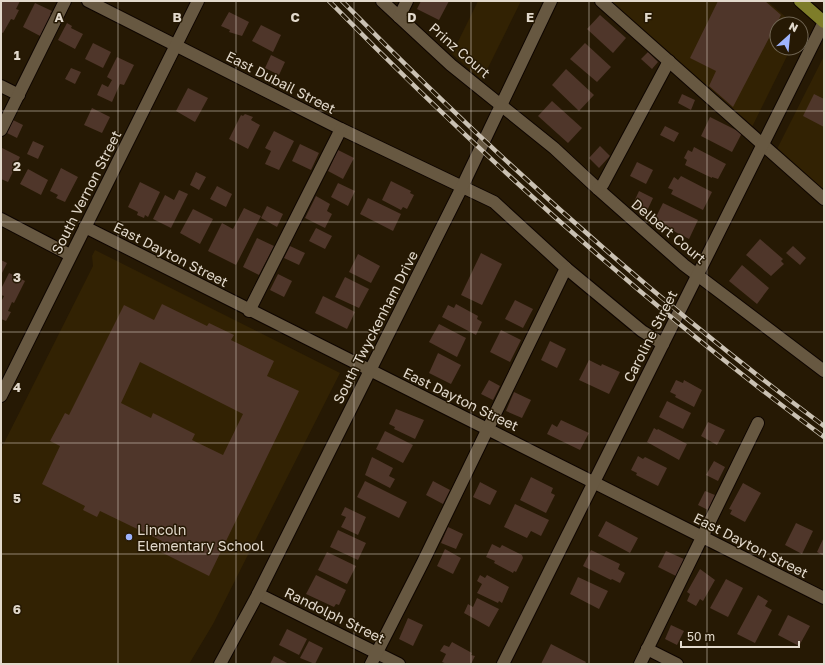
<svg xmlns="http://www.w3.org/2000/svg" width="825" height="665" viewBox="0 0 825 665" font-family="'Golos Text',sans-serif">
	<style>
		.built { fill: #322203 }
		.building { fill: #4f362a; fill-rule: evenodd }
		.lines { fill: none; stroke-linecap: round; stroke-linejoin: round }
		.minor-casing { stroke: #0e0500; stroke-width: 14 }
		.major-casing { stroke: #0e0500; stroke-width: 14 }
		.minor { stroke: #675841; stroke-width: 12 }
		.major { stroke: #7e7d29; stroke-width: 12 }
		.rail-casing { stroke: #cac1b3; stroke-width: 4.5 }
		.rail { stroke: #261904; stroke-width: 3; stroke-dasharray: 9; stroke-linecap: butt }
		.grid { fill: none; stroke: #e2d9cc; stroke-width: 1; stroke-opacity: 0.55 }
		.poi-dot { fill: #9eb4fd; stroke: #261904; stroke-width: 1.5 }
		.labels { text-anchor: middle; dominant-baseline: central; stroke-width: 3; stroke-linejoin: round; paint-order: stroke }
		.street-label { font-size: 14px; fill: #e2d9cc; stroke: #261904 }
		.poi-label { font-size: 14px; fill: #e2d9cc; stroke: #261904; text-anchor: start }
		.grid-label { font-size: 13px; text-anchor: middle; font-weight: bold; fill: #e2d9cc; stroke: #261904; stroke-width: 3; stroke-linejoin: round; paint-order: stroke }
	</style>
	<rect width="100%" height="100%" fill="#261904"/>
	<g class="built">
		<path d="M478 1H521L482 80 452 54Z"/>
		<path d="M610 1H767L794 24H777V48H791L752 127Z"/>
		<path d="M824 56V190L777 149Z"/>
		<path d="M95 250 340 373 213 624 189 664H1V449L93 266 92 256Z"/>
	</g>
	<g class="building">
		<path d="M1 1H20L16 9 19 10 14 20 11 19 3 33 1 32Z"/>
		<path d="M421 1H449L439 20 417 9Z"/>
		<path d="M718 1H765L781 15 733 107 709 86 716 71 690 58Z"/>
		<path d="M35 3 52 11 50 14 53 16 42 37 23 27Z"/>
		<path d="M229 12 249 22 242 36 229 32 230 30 221 26Z"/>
		<path d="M600 15 626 38 613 53 587 29Z"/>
		<path d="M67 23 72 26 71 28 83 34 75 49 58 40Z"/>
		<path d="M261 25 281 35 273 52 252 41Z"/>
		<path d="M93 43 111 52 103 68 85 59Z"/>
		<path d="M585 43 611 67 597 82 570 59Z"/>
		<path d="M648 52 658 62 652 69 641 59Z"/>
		<path d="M271 55 285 62 279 75 265 68Z"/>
		<path d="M117 57 134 65 124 85 120 84 112 102 97 95 102 84 108 87 112 80 107 77Z"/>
		<path d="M71 68 81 72 75 84 65 79Z"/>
		<path d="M566 69 594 95 579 111 552 85Z"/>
		<path d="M188 88 208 98 195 122 176 111Z"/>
		<path d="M682 94 695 100 691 110 678 103Z"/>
		<path d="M814 94 824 99V127L803 116Z"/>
		<path d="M552 101 582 128 568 143 538 116Z"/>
		<path d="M92 108 110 117 102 133 84 125Z"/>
		<path d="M245 114 253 117 251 120 260 125 248 149 229 139 241 115 243 116Z"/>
		<path d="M710 117 742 133 732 152 701 136Z"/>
		<path d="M13 120 23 125 17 138 7 133Z"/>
		<path d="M665 126 679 133 674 142 660 135Z"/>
		<path d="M274 131 294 141 279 170 265 164 271 151 265 148Z"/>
		<path d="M33 141 44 146 38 159 27 154Z"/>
		<path d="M300 144 319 153 311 170 292 161Z"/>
		<path d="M600 146 610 156 599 168 589 158Z"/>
		<path d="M694 147 726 164 718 179 712 177V178L685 165 687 160 684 158 688 150 692 152Z"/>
		<path d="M2 148 20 157 8 182 1 179Z"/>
		<path d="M338 150 354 158 343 179 328 171Z"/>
		<path d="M637 162 653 170 646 184 630 176Z"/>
		<path d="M61 168 78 177 65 202 56 198 58 195 50 191Z"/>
		<path d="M28 169 48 180 41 195 20 184Z"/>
		<path d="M196 172 206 177 199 190 190 185Z"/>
		<path d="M681 176 712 192 703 210 671 194 673 190 668 188 674 177 678 180Z"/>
		<path d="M391 181 411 191 410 193 414 195 407 209 403 207 401 210 382 200Z"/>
		<path d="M140 182 160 192 148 217 145 215 144 218 137 215 138 212 128 207Z"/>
		<path d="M338 183 355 191 348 206 331 197Z"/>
		<path d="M217 186 232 194 226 207 210 199Z"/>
		<path d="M179 190 188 194 171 228 153 219 165 195 174 200Z"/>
		<path d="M639 191 653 198 647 211 633 204Z"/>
		<path d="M316 196 330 204 327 211 332 214 325 228 305 218Z"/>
		<path d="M368 198 401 214 393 231 360 214Z"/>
		<path d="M663 203 698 220 689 239 654 221Z"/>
		<path d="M267 206 283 214 277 227 261 218Z"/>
		<path d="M244 208 261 216 236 265 208 251 222 223 233 229Z"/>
		<path d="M193 209 213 219 200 244 180 233Z"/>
		<path d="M316 228 332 236 325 249 309 241Z"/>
		<path d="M257 238 274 246 259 275 243 267Z"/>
		<path d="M760 239 783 259 781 261 784 264 771 276 746 255Z"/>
		<path d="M290 246 305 253 299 265 284 258Z"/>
		<path d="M793 246 806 258 800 265 786 253Z"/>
		<path d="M481 253 502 264 482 305 461 295Z"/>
		<path d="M358 254 380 266 371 283 349 272Z"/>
		<path d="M1 260 7 263 1 275Z"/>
		<path d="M742 265 769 288 757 304 729 281Z"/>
		<path d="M9 273 25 281 14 303 12 302 8 311 11 312 6 321 1 319V302L4 296 1 295V289Z"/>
		<path d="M278 274 292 281 284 297 270 290Z"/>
		<path d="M345 277 369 289 359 308 335 297Z"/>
		<path d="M323 296 355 312 347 329 315 313Z"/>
		<path d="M515 300 533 309 523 328 505 319Z"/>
		<path d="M162 304 207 326 209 323 234 335 231 340 274 361 267 376 299 391 209 576 157 550 162 541 100 511 97 517 83 510 85 506 42 484 60 446 50 441 65 413 69 415 124 305 154 320ZM140 362 243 414 223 455 192 440 195 434 153 413 151 418 121 403Z"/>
		<path d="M456 304 478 316 477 319 482 322 476 335 442 317 448 305 454 308Z"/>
		<path d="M439 324 466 338 457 357 429 342Z"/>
		<path d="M501 330 521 340 510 362 490 352Z"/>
		<path d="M550 341 566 349 557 368 541 360Z"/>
		<path d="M438 353 461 365 451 384 429 373Z"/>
		<path d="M589 360 601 366 602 364 620 372 609 394 579 380Z"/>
		<path d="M489 380 500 386 493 400 481 394Z"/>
		<path d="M676 380 683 383 684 380 702 390 694 407 675 397 676 395 670 392Z"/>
		<path d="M514 392 531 400 522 418 506 411Z"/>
		<path d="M667 401 691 413 683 429 659 417Z"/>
		<path d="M396 409 424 420 415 439 394 429 395 427 389 424Z"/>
		<path d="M561 420 589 433 580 450 547 434 552 424 557 427Z"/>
		<path d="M708 422 725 430 717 445 701 436Z"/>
		<path d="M654 428 657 430 658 429 687 444 679 460 647 442Z"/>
		<path d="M385 431 413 445 403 463 376 449Z"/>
		<path d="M638 456 643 459 645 457 667 468 658 486 636 475 637 473 631 470Z"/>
		<path d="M372 457 393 468 389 476 395 479 390 488 365 475Z"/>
		<path d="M714 461 725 467 718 481 706 475Z"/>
		<path d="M531 477 553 488 551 493 555 495 546 513 520 500Z"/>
		<path d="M365 481 407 502 399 518 357 497Z"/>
		<path d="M433 481 450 490 443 504 426 495Z"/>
		<path d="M480 482 497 491 490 505 473 497Z"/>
		<path d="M743 483 761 493 745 522 730 514 732 510 729 509Z"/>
		<path d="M705 491 715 495 708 510 698 505Z"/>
		<path d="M515 504 549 520 541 536 531 531 527 538 504 527Z"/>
		<path d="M345 507 366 517 358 535 341 527 346 517 341 515Z"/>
		<path d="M606 521 638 538 630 553 598 536Z"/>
		<path d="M796 523 813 531 802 554 785 545Z"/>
		<path d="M448 527 463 534 456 549 441 543Z"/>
		<path d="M338 530 366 543 358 560 330 547Z"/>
		<path d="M824 537V556L817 552Z"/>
		<path d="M492 544 500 548 502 545 522 555 523 558 516 572 514 571 513 573 494 563 495 561 486 557Z"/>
		<path d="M445 549 461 558 453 574 437 566Z"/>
		<path d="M591 550 620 564 618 569 625 573 620 583 612 579 611 580 583 566Z"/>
		<path d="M666 551 684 559 676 576 658 567Z"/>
		<path d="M327 552 356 566 347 584 318 570Z"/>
		<path d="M700 569 715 580 703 601 700 599 696 606 687 601 690 594 687 592Z"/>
		<path d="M316 575 346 590 339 605 336 604 334 607 306 594Z"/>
		<path d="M480 575 485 578 487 575 509 587 502 603 499 601 498 603 477 593 482 584 477 581Z"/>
		<path d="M578 577 608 591 599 609 570 594Z"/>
		<path d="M726 579 743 588 728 617 710 608Z"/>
		<path d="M758 595 768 601 765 606 772 610 755 643 737 634Z"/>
		<path d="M477 598 499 609 489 627 464 613 468 604 473 607Z"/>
		<path d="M788 615 810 626 799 646 778 635Z"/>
		<path d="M408 618 423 625 413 646 399 639Z"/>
		<path d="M671 625 684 631 677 645 665 639Z"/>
		<path d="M287 629 307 639 299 655 279 645Z"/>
		<path d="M309 641 323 648 315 664 300 658Z"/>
		<path d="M452 642 472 653 471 655 475 656 471 664H447L442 662 446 654 440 651 444 645 449 647Z"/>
		<path d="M551 644 586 662 585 664H541Z"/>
		<path d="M274 656 289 664H270Z"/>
	</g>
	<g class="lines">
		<g class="minor-casing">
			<g id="minor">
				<path d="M88 1 341 129 494 202 566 268 642 331 663 344"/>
				<path d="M382 1 451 65 554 148 598 189 684 265 824 371"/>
				<path d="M601 1 824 199"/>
				<path d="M399 17 407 1"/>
				<path d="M1 86 19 95"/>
				<path d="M1 130 65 1"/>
				<path d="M598 189 603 184 669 61"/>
				<path d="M1 219 70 255"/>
				<path d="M85 227 824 598"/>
				<path d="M249 311 341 129"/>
				<path d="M1 396 198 1"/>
				<path d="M258 594 399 664"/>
				<path d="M647 649 677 664"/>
				<path d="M220 664 258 594 462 187 551 1"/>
				<path d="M371 664 423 562 566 268"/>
				<path d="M503 664 824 22"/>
				<path d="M640 664 758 423"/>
			</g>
		</g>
		<g class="major-casing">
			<path id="major" d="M800 1 824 22"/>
		</g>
		<use href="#minor" class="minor"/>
		<use href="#major" class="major"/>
		<g class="rail-casing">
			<g id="rail">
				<path d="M329 1C483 158 647 306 824 437"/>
				<path d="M342 1C492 154 652 298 824 426"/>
			</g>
		</g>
		<use href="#rail" class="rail"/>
	</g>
	<path class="grid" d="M118 1V664M236 1V664M354 1V664M471 1V664M589 1V664M707 1V664M1 111H824M1 222H824M1 332H824M1 443H824M1 554H824"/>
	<circle class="poi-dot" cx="129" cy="537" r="4"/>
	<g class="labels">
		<g class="street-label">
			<text transform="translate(460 50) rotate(41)">Prinz Court</text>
			<text transform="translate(281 82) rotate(27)">East Dubail Street</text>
			<text transform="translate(86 192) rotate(-63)">South Vernon Street</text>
			<text transform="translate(669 231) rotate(40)">Delbert Court</text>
			<text transform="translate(171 254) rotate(27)">East Dayton Street</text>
			<text transform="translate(375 327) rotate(-63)">South Twyckenham Drive</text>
			<text transform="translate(650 336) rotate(-63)">Caroline Street</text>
			<text transform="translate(461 399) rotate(26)">East Dayton Street</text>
			<text transform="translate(751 545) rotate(27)">East Dayton Street</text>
			<text transform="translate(335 615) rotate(26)">Randolph Street</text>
		</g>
		<g class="poi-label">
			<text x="137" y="529">Lincoln<tspan x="137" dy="16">Elementary School</tspan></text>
		</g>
	</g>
	<g class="grid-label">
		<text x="59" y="22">A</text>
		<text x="177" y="22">B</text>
		<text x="295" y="22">C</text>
		<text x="412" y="22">D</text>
		<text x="530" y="22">E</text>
		<text x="648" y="22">F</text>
		<text x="17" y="60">1</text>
		<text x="17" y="171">2</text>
		<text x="17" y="282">3</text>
		<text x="17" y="392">4</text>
		<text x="17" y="503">5</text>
		<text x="17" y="614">6</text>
	</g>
	<rect width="825" height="665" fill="none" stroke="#e2d9cc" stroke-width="4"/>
	<g transform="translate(789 36) rotate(27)"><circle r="19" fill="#261904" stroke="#716654"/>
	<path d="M0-3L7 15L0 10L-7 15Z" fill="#9eb4fd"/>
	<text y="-6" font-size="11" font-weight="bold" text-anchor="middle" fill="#e2d9cc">N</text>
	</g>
	<path d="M681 641v6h118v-6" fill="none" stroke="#e2d9cc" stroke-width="2"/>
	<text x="687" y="641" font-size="12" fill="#e2d9cc" stroke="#261904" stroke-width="3" paint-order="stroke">50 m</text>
</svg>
